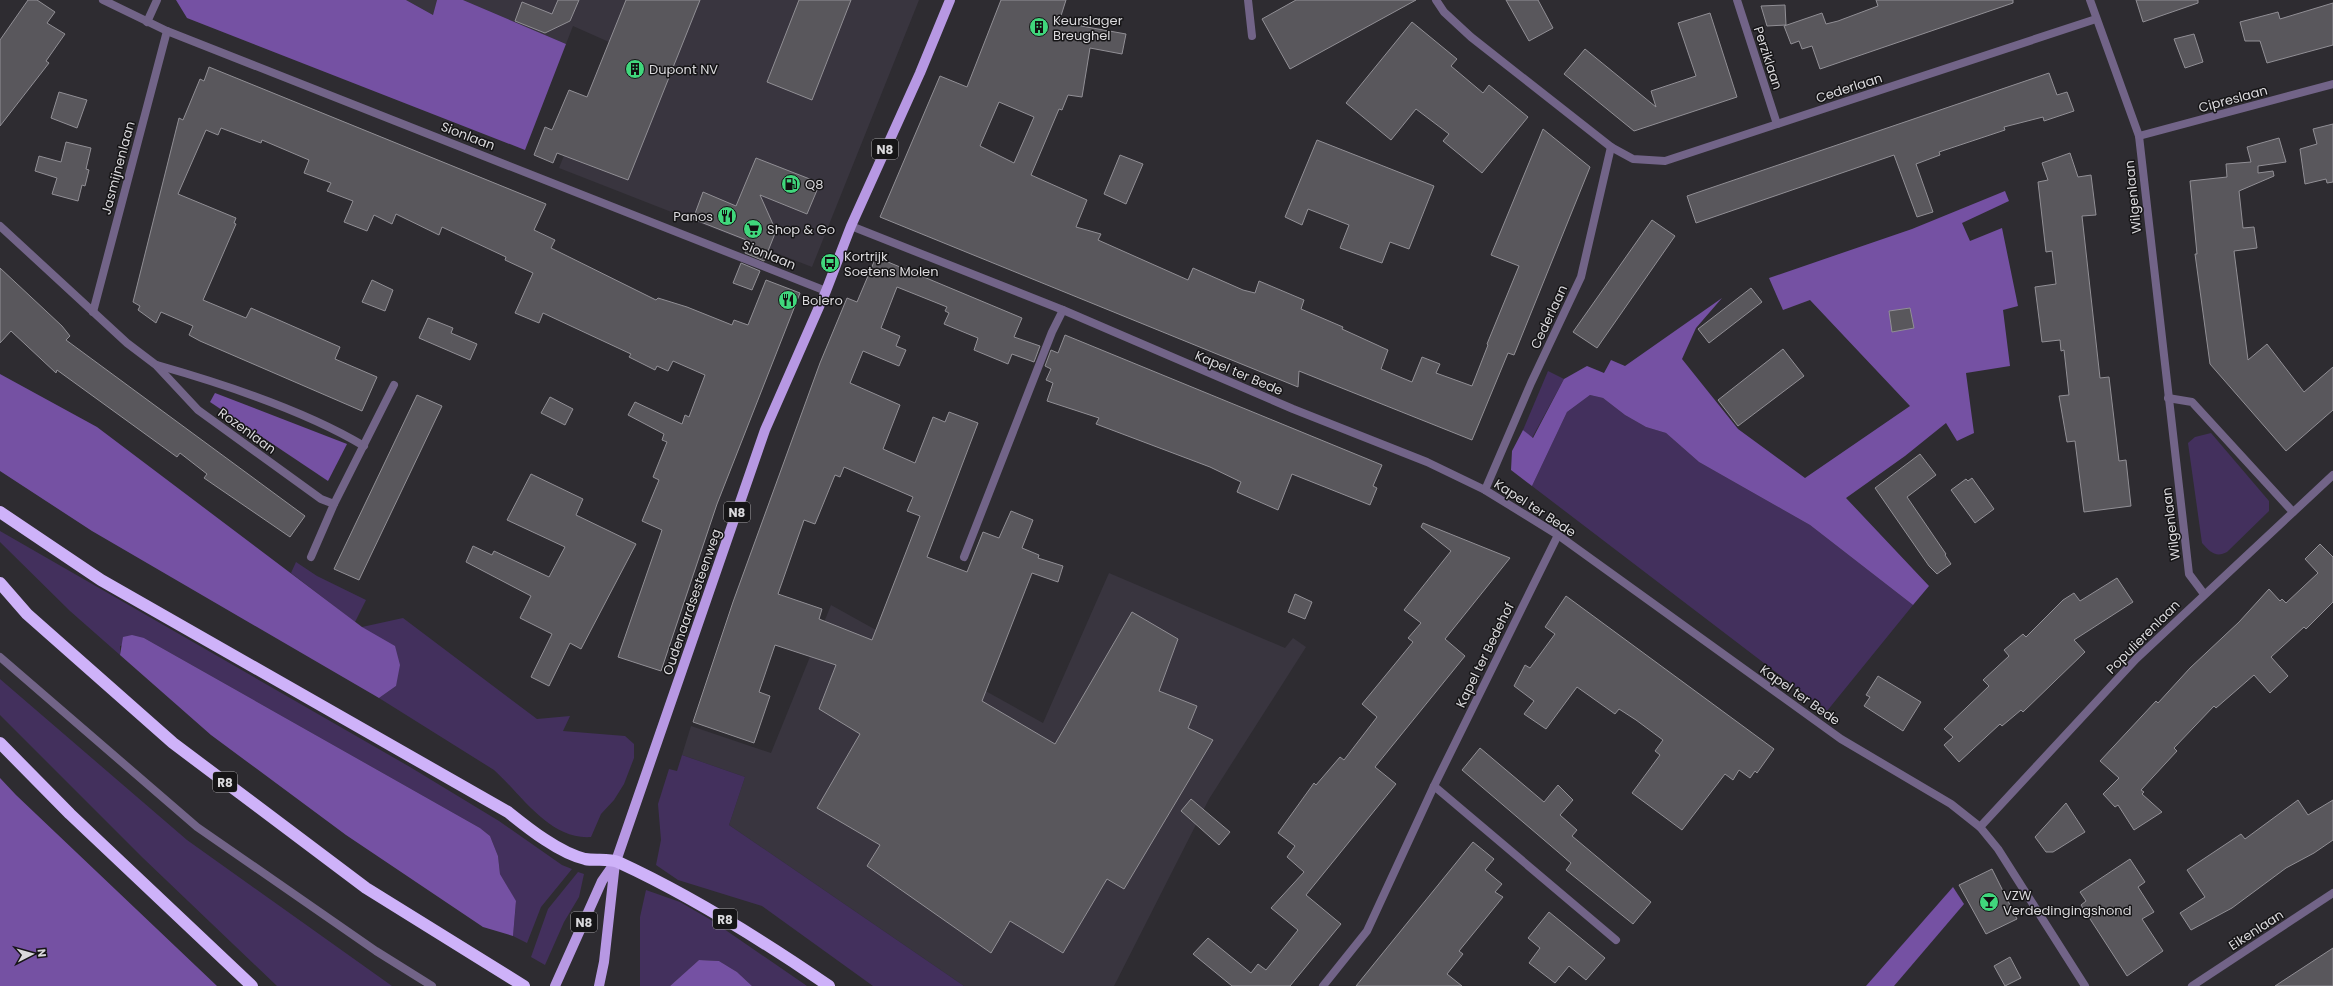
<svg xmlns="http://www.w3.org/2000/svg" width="2333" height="986" viewBox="0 0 2333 986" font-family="Poppins,sans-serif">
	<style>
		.built { fill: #39353f }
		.green { fill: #43305d }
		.forest { fill: #7551a3 }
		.building { fill: #59575c; stroke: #918f95; fill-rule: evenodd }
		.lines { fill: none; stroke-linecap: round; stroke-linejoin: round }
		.lane { stroke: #726488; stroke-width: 8 }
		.street { stroke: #726488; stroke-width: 8 }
		.primary { stroke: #b798e3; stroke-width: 10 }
		.highway { stroke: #ceb2f9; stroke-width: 12 }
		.labels { text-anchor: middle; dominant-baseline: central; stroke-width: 3; stroke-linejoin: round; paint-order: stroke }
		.shield { fill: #161517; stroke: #9f9ea1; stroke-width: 1 }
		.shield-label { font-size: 12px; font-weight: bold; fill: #dad9dc }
		.poi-label { font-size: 13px; fill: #dad9dc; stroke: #161517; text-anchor: start }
		.street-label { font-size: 13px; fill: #dad9dc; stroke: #161517 }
	</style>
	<rect width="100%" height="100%" fill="#2e2c31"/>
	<g class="built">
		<path d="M406 0H437L433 15Z"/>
		<path d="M463 0H919L812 267 559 168 609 42 573 26 566 44Z"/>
		<path d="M1109 573 1285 648 1293 638 1306 647 1209 799 1114 986H964L729 825 745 777 682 755 691 726 771 753 831 605 1043 723Z"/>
	</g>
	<g class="green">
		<path d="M1548 371 1564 379 1532 438 1523 430Z"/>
		<path d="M1590 395 1603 398 1625 415 1646 427 1666 433 1699 462 1810 525 1913 605 1827 711 1532 486 1567 412Z"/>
		<path d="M2211 433 2269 501V511L2227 552C2216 558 2210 552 2202 543L2188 443 2195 437Z"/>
		<path d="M0 531 410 767 499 821 562 865 572 869 541 907 527 943 513 936 516 902 500 874 498 856 490 836 480 828 144 638 120 646V655L70 611 0 542Z"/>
		<path d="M296 562 317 576 366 600 355 622 291 573Z"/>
		<path d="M403 618 537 719 570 716 563 731 625 736 634 744V758L624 784 614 800 601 814 591 837C549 840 522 795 494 770L379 698 396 686 362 627Z"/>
		<path d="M0 679 187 840 392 986H277L143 858 0 715Z"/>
		<path d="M682 755 745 777 729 825 964 986H873L762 906 678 880 656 865 661 840 658 804 669 769 677 771Z"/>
		<path d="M578 872 584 874 579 897 564 922 545 965 531 957 548 909Z"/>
		<path d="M646 890 680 902 711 920 807 986H752L737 972 719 961 699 960 670 986H640V917Z"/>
	</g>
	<g class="forest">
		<path d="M176 0H406L433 15 437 0H463L566 44 525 150 187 18Z"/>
		<path d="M2005 191 2009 201 1962 223 1970 241 2002 228 2018 306 2003 310 2010 366 1966 373 1974 433 1957 441 1946 423 1905 456 1846 498 1929 586 1913 605 1810 525 1699 462 1666 433 1646 427 1625 415 1603 398 1590 395 1567 412 1532 486 1511 470 1512 451 1523 430 1533 438 1564 379 1587 366 1604 373 1611 360 1625 366 1722 298 1696 328 1682 359 1738 429 1805 478 1910 406 1810 300 1783 310 1769 278 1912 229Z"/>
		<path d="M0 374 97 427 362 627 395 646 400 665 396 686 379 698 92 531 0 471Z"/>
		<path d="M215 393 347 444 328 481 210 402Z"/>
		<path d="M132 635 144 638 480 828 490 836 498 856 500 874 516 901 513 936 483 927 346 835 211 735 120 655 123 637Z"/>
		<path d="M0 778 16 795 217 986H0Z"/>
		<path d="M1953 887 1964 904 1894 986H1866Z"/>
		<path d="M699 960 719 961 737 972 752 986H670Z"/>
	</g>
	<g class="building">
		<path d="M28 0H37L55 12 47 23 65 34 46 61 49 63 0 126V40Z"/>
		<path d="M558 0H579L570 21 545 33 515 21 522 2 552 14Z"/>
		<path d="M626 0H700L628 180 557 153 553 163 534 155 545 127 552 130 569 90 587 97Z"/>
		<path d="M799 0H851L812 100 767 82Z"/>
		<path d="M1001 0H1066L1059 22 1126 34 1122 54 1090 48 1082 97 1068 95 1062 110 1059 109 1031 175 1087 200 1076 227 1101 234 1098 240 1188 280 1193 268 1243 290 1255 293 1259 281 1304 300 1301 309 1343 327 1342 329 1388 350 1381 369 1412 382 1422 357 1440 364 1436 373 1472 386 1488 345 1487 344 1519 266 1491 255 1543 129 1590 167 1514 355 1508 353 1472 440 1299 371 1298 387 880 217 940 76 967 87ZM999 102 1034 117 1014 163 980 146Z"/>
		<path d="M1296 0H1416L1290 69 1262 19Z"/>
		<path d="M1506 0H1538L1553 28 1529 41Z"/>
		<path d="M1876 0H2013V3L1820 69 1812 46 1802 49 1799 41 1791 44 1784 26 1822 13 1826 24 1838 21 1878 6Z"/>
		<path d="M2136 0H2198V3L2143 22Z"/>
		<path d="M2333 3V45L2267 63 2260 41H2245L2240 22 2278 12 2280 19Z"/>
		<path d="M1785 5 1786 25 1767 26 1761 6Z"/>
		<path d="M1710 13 1737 97 1634 131 1564 74 1585 49 1656 107 1651 91 1696 76 1678 23Z"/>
		<path d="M1412 22 1457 59 1451 66 1483 93 1489 85 1528 117 1482 173 1443 141 1449 134 1416 109 1391 140 1346 103Z"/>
		<path d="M2194 34 2203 62 2185 68 2174 39Z"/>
		<path d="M209 67 546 204 534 230 555 240 551 248 656 300 658 298 687 307 732 325 734 320 748 325 766 280 800 293 717 504 661 671 618 657 662 530 642 521 659 480 653 477 667 442 662 440 664 434 628 415 635 402 682 424 685 415 689 417 705 375 673 361 668 371 657 366 655 370 629 357 631 354 543 313 539 323 515 313 533 273 505 260 506 257 442 227 439 235 396 214 392 224 374 215 367 231 344 222 353 201 327 191 331 183 304 173 309 160 262 140 261 143 221 128 218 135 206 130 178 194 236 218 234 223 236 224 203 300 246 318 251 308 281 321 340 347 335 359 377 377 362 411 200 341 189 335 193 326 161 312 156 323 138 310 140 306 133 302 179 118 183 120 200 79 204 81Z"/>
		<path d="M2049 73 2057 95 2067 92 2074 111 2044 121 2043 117 2004 127 2005 130 1939 152 1940 155 1916 164 1933 212 1917 217 1894 155 1696 223 1687 196Z"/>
		<path d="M59 92 87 100 77 128 51 118Z"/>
		<path d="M2333 124V182L2327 183 2326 179 2305 184 2300 149 2317 144 2313 129Z"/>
		<path d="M2279 138 2286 162 2258 166V173L2273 171 2274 176 2239 191 2243 228 2254 227 2257 248 2234 251 2248 360 2267 344 2304 392 2333 367V410L2286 451 2210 364 2195 254H2197L2190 181 2227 177 2226 164 2251 162 2247 147Z"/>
		<path d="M1317 140 1434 186 1409 249 1390 242 1382 263 1340 248 1349 225 1308 209 1302 225 1285 217Z"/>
		<path d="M66 142 91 148 86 169 89 170 85 186 82 185 78 201 52 194 57 178 35 171 39 156 61 162Z"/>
		<path d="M2070 153 2078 177 2091 175 2096 215 2082 216 2100 378 2109 377 2119 461 2126 460 2131 506 2084 512 2075 441 2067 442 2059 396 2069 395 2064 350 2061 351 2060 340 2042 342 2035 287 2056 284 2052 251 2046 252 2038 182 2048 180 2042 163Z"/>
		<path d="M1120 155 1143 164 1126 204 1104 194Z"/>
		<path d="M756 158 820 183 807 214 760 195 776 231 764 261 745 253 749 241 693 219 703 192 736 206Z"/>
		<path d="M1652 220 1675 236 1597 348 1573 332Z"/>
		<path d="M876 257 1022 318 1014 337 1040 346 1034 362 1012 354 1008 364 974 350 978 338 944 324 949 313 945 311 947 307 897 287 881 328 900 336 896 346 906 350 899 366 863 351 850 383 900 405 883 449 915 463 933 417 945 422 949 412 978 423 927 557 967 572 983 532 999 538 1011 511 1033 520 1022 548 1039 555 1038 558 1063 566 1058 582 1032 573 982 701 1055 744 1132 612 1178 639 1159 691 1197 706 1188 728 1213 740 1124 889 1107 879 1063 953 1010 921 991 953 867 866 880 845 817 808 860 734 819 709 836 665 775 645 759 692 770 696 754 743 693 722 733 602 820 363 847 298 857 302ZM844 467 913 497 907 511 920 516 872 640 819 619 822 609 778 594 804 520 815 524 835 475 840 477Z"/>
		<path d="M741 263 760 271 752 290 733 283Z"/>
		<path d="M0 268 62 326 70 336 66 340 305 516 290 537 204 478 207 474 180 453 177 457 57 370 56 373 11 331 0 343Z"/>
		<path d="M372 280 393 290 385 311 362 302Z"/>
		<path d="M1751 288 1762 302 1709 343 1698 329Z"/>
		<path d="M1910 308 1914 328 1892 332 1889 311Z"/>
		<path d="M428 318 453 328 451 333 477 344 470 360 419 338Z"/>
		<path d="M1065 335 1382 465 1373 486 1377 488 1370 505 1292 474 1278 510 1237 492 1241 482 1210 467 1096 424 1099 418 1047 401 1053 383 1046 380 1051 369 1045 366 1051 350 1058 353Z"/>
		<path d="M1783 349 1804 376 1738 426 1718 400Z"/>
		<path d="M417 395 442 406 359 580 334 569Z"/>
		<path d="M550 397 573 409 565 425 541 413Z"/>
		<path d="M1920 454 1936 475 1907 497 1946 554 1945 555 1951 564 1937 574 1929 566 1875 488Z"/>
		<path d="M531 474 583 499 576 515 636 544 581 649 570 643 549 686 531 677 552 634 520 618 531 596 466 562 473 546 492 555 494 551 549 577 565 547 507 520Z"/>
		<path d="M1972 478 1994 509 1975 523 1951 490 1966 479 1968 481Z"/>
		<path d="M1423 523 1510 558 1445 639 1465 656 1375 767 1396 784 1306 895 1341 924 1290 986H1232L1193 954 1208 938 1251 973 1258 964 1266 970 1298 930 1271 908 1304 872 1287 857 1295 846 1278 833 1314 783 1316 785 1340 757 1344 760 1377 717 1362 704 1413 642 1408 638 1421 623 1404 610 1451 551 1421 527Z"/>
		<path d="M2320 544 2333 557V602L2306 629 2304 627 2271 657 2288 676 2270 693 2254 675 2216 708 2214 706 2174 748 2177 751 2141 790 2144 792 2142 794 2162 812 2134 830 2118 805 2115 807 2103 794 2119 778 2100 761 2156 701 2158 703 2190 668 2239 622 2269 589 2280 601 2282 599 2286 603 2318 573 2305 559Z"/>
		<path d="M2117 578 2133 602 2074 640 2085 652 2023 712 2021 710 2002 726 2000 724 1959 762 1944 745 1953 737 1944 729 1989 686 1983 680 2009 656 2004 650 2023 634 2026 637 2063 600 2074 593 2080 601Z"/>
		<path d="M1295 594 1312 602 1305 619 1288 612Z"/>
		<path d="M1566 596 1774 749 1757 773 1755 771 1750 778 1739 770 1733 780 1725 774 1682 830 1632 793 1660 755 1655 751 1663 740 1636 720 1619 709 1615 714 1577 687 1546 729 1524 714 1534 701 1514 686 1525 665 1530 668 1555 634 1545 627Z"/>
		<path d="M1878 676 1921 702 1903 731 1864 706 1870 697 1866 695Z"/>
		<path d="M1480 748 1544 802 1558 785 1573 800 1560 815 1577 830 1572 836 1651 902 1633 924 1566 870 1571 863 1462 770Z"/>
		<path d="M1191 799 1230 832 1219 845 1181 811Z"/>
		<path d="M2298 800 2308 815 2333 800V840L2314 853 2286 868 2232 908 2191 930 2180 913 2205 897 2187 870 2241 834 2245 839Z"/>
		<path d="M2066 803 2085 832 2053 852H2046L2035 837Z"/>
		<path d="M1473 842 1494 859 1485 870 1502 884 1495 892 1503 897 1459 951 1463 954 1447 974 1462 986H1356Z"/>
		<path d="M2130 859 2145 882 2138 887 2154 912 2142 919 2163 951 2127 976 2081 905 2086 901 2080 892Z"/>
		<path d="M1992 869 2017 919 1986 934 1959 885Z"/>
		<path d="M1549 912 1605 958 1586 980 1569 966 1555 983 1529 963 1540 948 1528 938Z"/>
		<path d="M2333 948V986H2275Z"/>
		<path d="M2010 957 2021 978 2005 986 1994 966Z"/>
	</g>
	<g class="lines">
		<g class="lane">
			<path d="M1248 0 1252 36"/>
			<path d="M964 557 1052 332 1063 310"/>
			<path d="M0 657 197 827 376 951 432 986"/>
		</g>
		<g class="street">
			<path d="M103 0 167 31 826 291"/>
			<path d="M1436 0 1444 12 1471 37 1611 147 1633 159 1665 161 2096 19"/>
			<path d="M1737 0 1777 124"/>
			<path d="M2090 0 2139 136 2189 574 2204 594"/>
			<path d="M147 22 157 0"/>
			<path d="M2139 136 2333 84"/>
			<path d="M0 226 127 343 156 365 198 410 321 499 334 504 311 557"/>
			<path d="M851 226 1063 310 1293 409 1427 462 1485 490 1558 535 1841 739 1951 804 1980 827 1998 849 2085 986"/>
			<path d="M93 312 167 31"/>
			<path d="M157 365C224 384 304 410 364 446"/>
			<path d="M2168 398 2192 402 2293 512"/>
			<path d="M1485 490 1531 383 1581 277 1611 147"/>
			<path d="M334 504 394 385"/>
			<path d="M1434 786 1616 940"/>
			<path d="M1980 827 2136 659 2333 475"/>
			<path d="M1323 986 1367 931 1434 786 1558 535"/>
			<path d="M2192 986 2333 893"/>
		</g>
		<g class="primary">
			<path d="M555 986 602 881 616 861 765 430 826 291 851 226 920 73 950 0"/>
			<path d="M599 986 604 962 615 863"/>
		</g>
		<g class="highway">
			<path d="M0 512 101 580 508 812C528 828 559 853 585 859 595 861 608 858 618 862 692 896 762 940 829 986"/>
			<path d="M0 583 27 614 173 743 366 888 524 986"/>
			<path d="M0 743 70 814 252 986"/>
		</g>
	</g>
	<defs>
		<g id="building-disc" transform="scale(1)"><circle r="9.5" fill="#40d77c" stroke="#161517"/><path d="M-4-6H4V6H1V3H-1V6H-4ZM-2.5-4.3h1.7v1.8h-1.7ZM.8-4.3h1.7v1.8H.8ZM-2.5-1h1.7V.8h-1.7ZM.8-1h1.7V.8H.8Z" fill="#111"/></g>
		<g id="fuel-disc" transform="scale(1)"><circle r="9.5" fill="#40d77c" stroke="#161517"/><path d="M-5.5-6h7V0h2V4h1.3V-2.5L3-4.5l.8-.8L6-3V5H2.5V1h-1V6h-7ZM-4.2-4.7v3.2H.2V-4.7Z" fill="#111"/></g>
		<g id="restaurant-disc" transform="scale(1)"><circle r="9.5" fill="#40d77c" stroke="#161517"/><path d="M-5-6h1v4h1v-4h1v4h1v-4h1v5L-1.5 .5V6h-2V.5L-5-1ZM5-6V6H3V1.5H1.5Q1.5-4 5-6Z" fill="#111"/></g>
		<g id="supermarket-disc" transform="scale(1)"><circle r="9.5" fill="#40d77c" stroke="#161517"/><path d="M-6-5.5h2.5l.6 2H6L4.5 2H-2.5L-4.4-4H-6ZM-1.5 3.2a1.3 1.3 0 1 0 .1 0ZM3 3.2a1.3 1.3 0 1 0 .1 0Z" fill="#111"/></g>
		<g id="bus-disc" transform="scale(1)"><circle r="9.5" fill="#40d77c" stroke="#161517"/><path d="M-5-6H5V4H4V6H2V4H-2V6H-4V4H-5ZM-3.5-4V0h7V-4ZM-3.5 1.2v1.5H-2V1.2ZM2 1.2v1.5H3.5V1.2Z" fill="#111"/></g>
		<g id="bar-disc" transform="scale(1)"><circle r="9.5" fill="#40d77c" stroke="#161517"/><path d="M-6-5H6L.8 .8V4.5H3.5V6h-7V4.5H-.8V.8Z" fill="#111"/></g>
	</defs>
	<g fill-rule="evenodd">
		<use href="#building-disc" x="1039" y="27"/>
		<use href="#building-disc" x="635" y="69"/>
		<use href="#fuel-disc" x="791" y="184"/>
		<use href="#restaurant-disc" x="727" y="216"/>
		<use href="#supermarket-disc" x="753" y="229"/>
		<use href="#bus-disc" x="830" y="263"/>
		<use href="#restaurant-disc" x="788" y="300"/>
		<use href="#bar-disc" x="1989" y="902"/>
	</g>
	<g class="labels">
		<g class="shield">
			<rect x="872" y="139" width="26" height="20" rx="3"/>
			<rect x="724" y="502" width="26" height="20" rx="3"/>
			<rect x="213" y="772" width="24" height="20" rx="3"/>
			<rect x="713" y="909" width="24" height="20" rx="3"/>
			<rect x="571" y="912" width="26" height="20" rx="3"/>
		</g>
		<g class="shield-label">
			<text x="885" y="149">N8</text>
			<text x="737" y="512">N8</text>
			<text x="225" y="782">R8</text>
			<text x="725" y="919">R8</text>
			<text x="584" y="922">N8</text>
		</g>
		<g class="poi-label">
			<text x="1053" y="20">Keurslager<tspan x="1053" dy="15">Breughel</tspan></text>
			<text x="649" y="69">Dupont NV</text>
			<text x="805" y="184">Q8</text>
			<text x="713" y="216" text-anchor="end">Panos</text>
			<text x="767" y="229">Shop &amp; Go</text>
			<text x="844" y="256">Kortrijk<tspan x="844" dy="15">Soetens Molen</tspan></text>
			<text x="802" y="300">Bolero</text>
			<text x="2003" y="895">VZW<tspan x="2003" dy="15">Verdedingingshond</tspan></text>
		</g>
		<g class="street-label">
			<text transform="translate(1768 58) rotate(72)">Perziklaan</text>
			<text transform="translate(1849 88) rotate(-18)">Cederlaan</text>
			<text transform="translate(2233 99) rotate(-15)">Cipreslaan</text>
			<text transform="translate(468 136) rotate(21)">Sionlaan</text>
			<text transform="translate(118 168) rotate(-75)">Jasmijnenlaan</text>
			<text transform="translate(2133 197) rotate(-96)">Wilgenlaan</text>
			<text transform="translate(769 255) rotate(22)">Sionlaan</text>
			<text transform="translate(1549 317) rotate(-65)">Cederlaan</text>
			<text transform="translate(1239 373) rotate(23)">Kapel ter Bede</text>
			<text transform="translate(247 431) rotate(36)">Rozenlaan</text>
			<text transform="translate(1535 508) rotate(33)">Kapel ter Bede</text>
			<text transform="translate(2171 524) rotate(-97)">Wilgenlaan</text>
			<text transform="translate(692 602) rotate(-71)">Oudenaardsesteenweg</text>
			<text transform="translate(2143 637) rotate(-45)">Populierenlaan</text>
			<text transform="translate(1485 655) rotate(-64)">Kapel ter Bedehof</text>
			<text transform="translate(1800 695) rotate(35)">Kapel ter Bede</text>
			<text transform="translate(2256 930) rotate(-33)">Eikenlaan</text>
		</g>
	</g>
	<g transform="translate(32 954) rotate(84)" stroke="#161517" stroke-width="3" paint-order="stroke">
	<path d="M0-3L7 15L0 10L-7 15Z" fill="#dad9dc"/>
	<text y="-6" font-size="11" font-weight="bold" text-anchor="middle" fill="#dad9dc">N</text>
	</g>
</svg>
